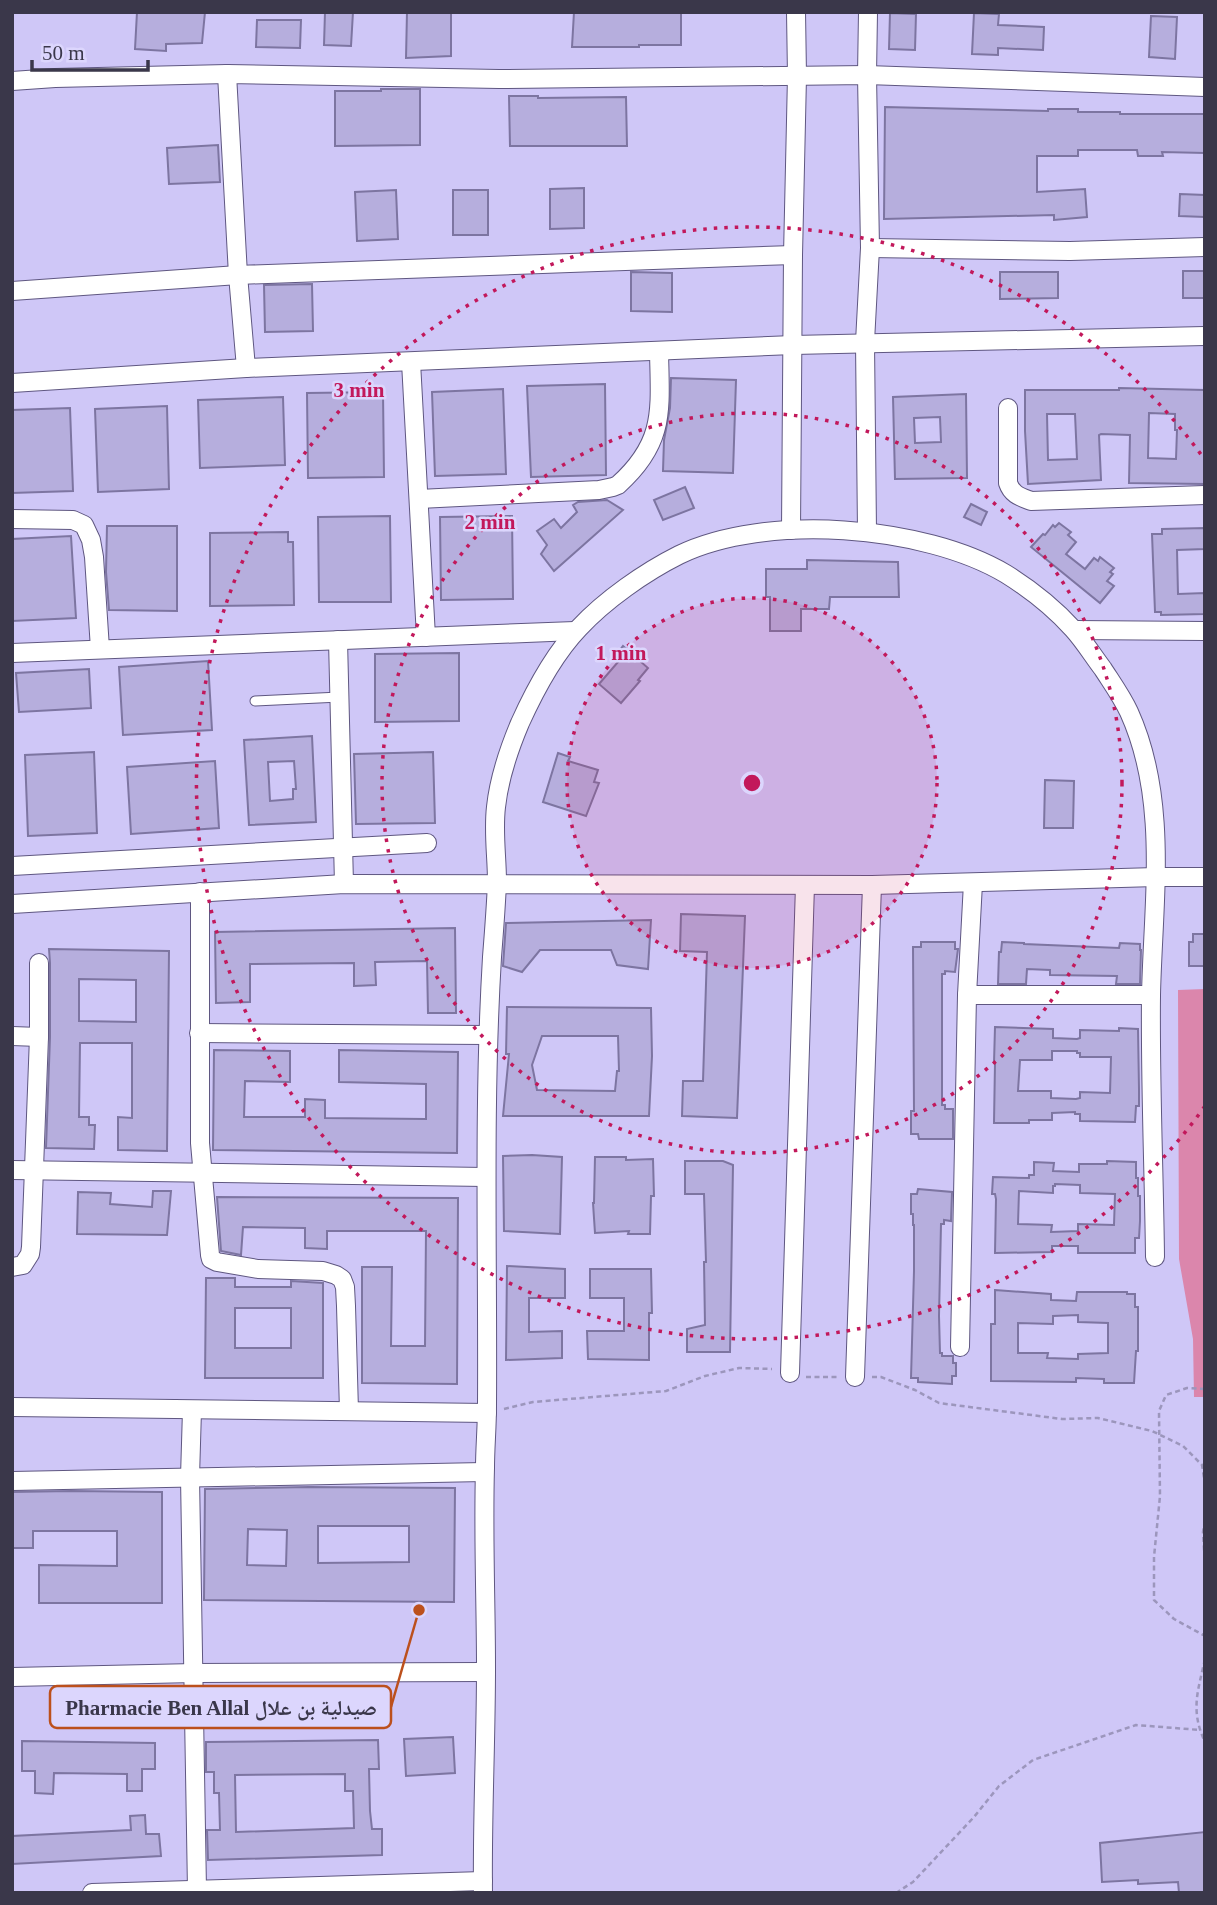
<svg xmlns="http://www.w3.org/2000/svg" width="1217" height="1905" viewBox="0 0 1217 1905" font-family="'Times New Roman','Noto Naskh Arabic',serif">
	<style>
		.green { fill: #db86ac }
		.building { fill: #b6aedd; stroke: #7d75a1; stroke-width: 2; fill-rule: evenodd }
		.lines { fill: none; stroke-linecap: round; stroke-linejoin: round }
		.lane-casing { stroke: #5f5781; stroke-width: 11 }
		.street-casing { stroke: #5f5781; stroke-width: 20 }
		.path { stroke: #9c96bc; stroke-width: 2.5; stroke-dasharray: 5 3.5; stroke-linecap: butt }
		.lane { stroke: #fff; stroke-width: 9 }
		.street { stroke: #fff; stroke-width: 18 }
		.ring { fill: none; stroke: #c2185b; stroke-width: 3.5; stroke-dasharray: 3.5 7 }
		.centre { fill: #c2185b; stroke: #dcd6fd; stroke-width: 3.5 }
		.ring-label { font-size: 21px; text-anchor: middle; font-weight: bold; fill: #c2185b; stroke: #dcd6fd; stroke-width: 5; stroke-linejoin: round; paint-order: stroke }
		.leader { fill: none; stroke: #bc501c; stroke-width: 2.5 }
		.callout-dot { fill: #bc501c; stroke: #dcd6fd; stroke-width: 2.5 }
		.callout { fill: #dcd6fd; stroke: #bc501c; stroke-width: 2.5 }
		.callout-label { font-size: 21px; text-anchor: middle; font-weight: bold; fill: #3a374a }
	</style>
	<rect width="100%" height="100%" fill="#cfc7f7"/>
	<path class="green" d="M1205 989V1397H1194L1193 1339 1179 1259 1178 990Z"/>
	<g class="building">
		<path d="M137 12H205L202 43 166 44V51L135 49Z"/>
		<path d="M325 12H353L351 46 324 45Z"/>
		<path d="M407 12H451V56L406 58Z"/>
		<path d="M574 12H681V45H639V47H572Z"/>
		<path d="M890 13 916 14 915 50 889 49Z"/>
		<path d="M974 13 999 14 998 25 1044 27 1043 50 998 48V55L972 54Z"/>
		<path d="M1151 16 1177 17 1175 59 1149 57Z"/>
		<path d="M257 20H301L300 48 256 47Z"/>
		<path d="M381 89H420V145L335 146V91H381Z"/>
		<path d="M509 96H538V98L626 97 627 146H510Z"/>
		<path d="M885 107 1048 111V109H1078V112H1120V114H1205V153L1162 152 1163 156H1138L1137 150H1078V156H1037V192L1085 189 1087 217 1054 220V215L884 219Z"/>
		<path d="M218 145 220 182 169 184 167 148Z"/>
		<path d="M584 188V228L550 229V189Z"/>
		<path d="M396 190 398 239 357 241 355 192Z"/>
		<rect x="453" y="190" width="35" height="45"/>
		<path d="M1180 194 1205 195V217L1179 216Z"/>
		<rect x="1183" y="271" width="22" height="27"/>
		<path d="M631 272 672 273V312L631 311Z"/>
		<path d="M1000 272H1058V298L1000 299Z"/>
		<path d="M312 284 313 331 265 332 264 285Z"/>
		<path d="M671 378 736 380 733 473 663 471 664 440 670 408Z"/>
		<path d="M605 384 606 475 531 477 527 386Z"/>
		<path d="M1119 388 1205 390V484L1129 483 1130 435 1101 434 1099 435 1101 480 1028 484 1025 431V390H1119ZM1149 413 1175 414V430H1177L1176 459 1148 458ZM1047 414H1075L1077 459 1048 460Z"/>
		<path d="M503 389 506 474 435 476 432 392Z"/>
		<path d="M383 392 384 477 308 478 307 393Z"/>
		<path d="M966 394 967 478 895 479 893 397ZM940 417 941 442 915 443 914 418Z"/>
		<path d="M283 397 285 465 200 468 198 400Z"/>
		<path d="M167 406 169 489 98 492 95 409Z"/>
		<path d="M70 408 73 491 12 493V410Z"/>
		<path d="M685 487 694 508 663 520 654 500Z"/>
		<path d="M607 500 623 510 554 571 541 554 547 545 537 531 554 519 561 528 577 512 573 505 578 502Z"/>
		<path d="M971 504 987 512 981 525 964 517Z"/>
		<path d="M390 516 391 602H319L318 517Z"/>
		<path d="M512 516 513 599 441 600 440 517Z"/>
		<path d="M1059 523 1071 532 1068 535 1076 542 1066 554 1085 569 1094 558 1098 561 1100 557 1114 568 1110 572 1113 574 1107 581 1114 586 1100 603 1031 547 1043 534 1045 535 1053 525 1055 527Z"/>
		<path d="M107 526H177V611L109 610 106 572Z"/>
		<path d="M1205 528V549L1177 550 1178 594 1205 593V614L1161 615V612H1155L1152 534H1162V529Z"/>
		<path d="M288 532V542H293L294 605 210 606V533Z"/>
		<path d="M71 536 76 618 12 621V539Z"/>
		<path d="M807 560 898 562 899 597H830L829 609H801V631H770V597H766V569H807Z"/>
		<path d="M623 646 648 668 638 680 640 681 621 703 599 684 618 662 614 658Z"/>
		<path d="M459 653V721L375 722V654Z"/>
		<path d="M208 661 212 730 123 735 119 667Z"/>
		<path d="M89 669 91 708 19 712 16 673Z"/>
		<path d="M312 736 316 822 249 825 244 740ZM294 761 296 789H293V799L270 801 268 762Z"/>
		<path d="M94 752 97 833 28 836 25 755Z"/>
		<path d="M433 752 435 823 356 824 354 754Z"/>
		<path d="M558 753 570 757 568 761 598 770 594 782 599 783 586 816 543 802Z"/>
		<path d="M215 761 219 828 131 834 127 767Z"/>
		<path d="M1045 780 1074 781 1073 828H1044Z"/>
		<path d="M681 914 745 916 737 1118 682 1116 683 1081H703L707 952 680 951Z"/>
		<path d="M651 920 648 969 617 965 611 950H540L522 972 503 966 506 923Z"/>
		<path d="M455 928 456 1013H428L427 961 375 962 376 985 354 986V963L250 964V1002L216 1003 215 932Z"/>
		<path d="M1193 934H1205V966H1189V942H1193Z"/>
		<path d="M921 942H955V949H958L955 972 945 971V974H942V1105H945V1109H953V1139H919L918 1134H911V1111H914L913 947H921Z"/>
		<path d="M1002 942 1024 943V944L1119 948 1120 943 1140 944V950H1141L1140 984H1116L1117 976 1050 975V970L1027 969 1026 984H998L999 952H1001Z"/>
		<path d="M49 949 169 951 167 1151 118 1150V1117L132 1118V1043H80L79 1117H89V1125H95L94 1149 46 1148 50 1037V963ZM79 979 136 980V1022L79 1021Z"/>
		<path d="M507 1007 651 1008 652 1056 649 1116H503L509 1054H506ZM542 1036H618L619 1071H617L615 1091 537 1090 532 1065Z"/>
		<path d="M995 1027 1053 1029V1038L1077 1039 1080 1038V1030L1119 1031V1028L1138 1029 1139 1089V1106H1136L1135 1122 1080 1121V1114H1075V1112L1052 1113V1120H1029V1123H994L995 1063H994ZM1052 1051H1077V1053H1080V1057H1111L1110 1093 1080 1092V1098L1076 1099 1051 1098V1091H1018L1020 1060H1052Z"/>
		<path d="M214 1050 290 1051V1082L245 1081 244 1117H305V1099L325 1100V1118L426 1119V1084L339 1082V1050L458 1052 457 1153 213 1150Z"/>
		<path d="M532 1155 562 1157 560 1234 504 1231 503 1156Z"/>
		<path d="M595 1157H626V1160L653 1159 654 1196H651L650 1234H628L629 1231 595 1233 593 1203H594Z"/>
		<path d="M685 1161H723L733 1165 730 1352H687V1329L705 1325 704 1262H706L704 1194H685Z"/>
		<path d="M1107 1161 1136 1162V1178H1138V1196H1140V1221L1139 1238H1135V1253H1078V1246H1052V1252L995 1253 996 1199 995 1194H992L993 1177 1029 1178V1175H1034V1162L1054 1163 1053 1171 1079 1172V1164H1107ZM1055 1184 1080 1185V1193L1115 1194 1114 1225 1078 1224V1231L1051 1232 1052 1225 1018 1224 1019 1191 1053 1193V1186H1055Z"/>
		<path d="M918 1189 952 1192 951 1221 944 1220V1224H941L939 1316 940 1353H942V1356H953V1363H956V1376H952V1384L918 1382V1378H911L914 1271V1225H913V1214H911V1194H917Z"/>
		<path d="M153 1191H171L167 1235 77 1234 78 1192 111 1193 110 1204 152 1207Z"/>
		<path d="M217 1197 458 1198 457 1384 362 1383V1267H392L391 1346H425L426 1231H327V1249L305 1248V1228L243 1227 241 1255 221 1251Z"/>
		<path d="M507 1266 565 1269V1298H529V1332L562 1331V1358L506 1360Z"/>
		<path d="M590 1269H651L652 1313H649V1360L588 1359 587 1331H624V1298H590Z"/>
		<path d="M206 1278H235V1287H291V1281L323 1283V1378H205ZM235 1308H291V1348H235Z"/>
		<path d="M995 1290 1051 1294V1300L1076 1301 1077 1292H1127V1294H1135V1307H1138V1351H1136L1134 1383H1104V1379L1076 1378V1382L991 1381V1324H995ZM1078 1315V1322L1108 1323V1353L1078 1354V1359L1047 1358 1048 1353H1018V1323L1053 1324V1316Z"/>
		<path d="M309 1487 455 1488 454 1602 204 1600 205 1489ZM318 1526H409V1562L318 1563ZM248 1529 287 1530 286 1566 247 1565Z"/>
		<path d="M71 1491 162 1492V1603H39V1565L117 1566V1531H33V1548H12V1492Z"/>
		<path d="M453 1737 455 1773 406 1776 404 1739Z"/>
		<path d="M378 1740 379 1769H369L370 1811 372 1829H382V1855L208 1860 207 1830H220L219 1793H214V1772H206V1742ZM345 1774V1791H353L354 1828 236 1832 235 1775Z"/>
		<path d="M22 1741 155 1743V1769H142V1791H127V1774L54 1773 53 1794 35 1793V1771H22Z"/>
		<path d="M145 1815 146 1834H159L161 1856 12 1864V1836L131 1830 130 1816Z"/>
		<path d="M1205 1832V1893H1179L1178 1882 1138 1884V1880L1102 1882 1100 1843Z"/>
	</g>
	<g class="lines">
		<g class="lane-casing">
			<path id="lane" d="M255 701 340 697"/>
		</g>
		<g class="street-casing">
			<g id="street">
				<path d="M227 74 238 275 246 368"/>
				<path d="M12 81 55 78 227 74 499 79 867 75 1205 87"/>
				<path d="M870 248 1070 251 1205 247"/>
				<path d="M12 291 238 275 793 255"/>
				<path d="M411 362 426 637"/>
				<path d="M12 383 246 368 793 345 1205 336"/>
				<path d="M1008 408V483C1012 495 1021 497 1031 501L1205 495"/>
				<path d="M419 499 599 490 613 487 618 485C666 442 660 409 659 351"/>
				<path d="M12 519 73 520 84 525 91 540 94 557 100 649"/>
				<path d="M791 530 793 255 797 76 796 12"/>
				<path d="M867 532 865 342 870 248 867 75 868 12"/>
				<path d="M1075 630 1205 631"/>
				<path d="M338 640 344 884"/>
				<path d="M12 653 575 631"/>
				<path d="M12 866 427 843"/>
				<path d="M200 892V1143L210 1255 211 1259 217 1262 258 1269 323 1271 336 1275 342 1279 345 1287 346 1306 349 1411"/>
				<path d="M12 904 344 884 872 885 1156 877H1205"/>
				<path d="M967 995H1151"/>
				<path d="M199 1033 487 1035"/>
				<path d="M12 1036 39 1037"/>
				<path d="M12 1170 485 1177"/>
				<path d="M12 1267 23 1265 30 1254 31 1247 39 1037V963"/>
				<path d="M960 1347 967 995 973 883"/>
				<path d="M790 1373 805 885"/>
				<path d="M855 1377 872 885"/>
				<path d="M12 1407 487 1413"/>
				<path d="M192 1410 190 1477 197 1890"/>
				<path d="M12 1481 484 1472"/>
				<path d="M12 1677 195 1673 486 1672"/>
				<path d="M92 1893 483 1881"/>
				<path d="M483 1893C482 1818 486 1743 486 1668 486 1602 483 1535 485 1468 485 1448 487 1427 487 1406 488 1256 483 1107 492 957 494 932 496 907 497 882 497 857 493 832 496 807 499 779 509 749 520 723 534 692 555 653 579 628 605 600 645 572 679 555 765 513 924 525 1006 574 1030 589 1054 608 1073 629 1084 641 1093 656 1103 669 1112 683 1122 697 1129 712 1169 800 1153 901 1151 995 1150 1082 1154 1170 1155 1257"/>
			</g>
		</g>
		<g class="path">
			<path d="M806 1377H838"/>
			<path d="M872 1377H881L915 1390 939 1403 1062 1419 1098 1418 1152 1431 1183 1446 1202 1465 1205 1484"/>
			<path d="M1205 1389 1187 1388 1166 1395 1159 1411 1160 1496 1154 1557V1600L1174 1619 1205 1636"/>
			<path d="M504 1409 533 1402 666 1391 705 1376 739 1368 772 1369"/>
			<path d="M1205 1520 1203 1532 1205 1565"/>
			<path d="M1205 1659C1198 1691 1190 1710 1205 1742"/>
			<path d="M896 1893 913 1882 974 1817 999 1786 1033 1760 1136 1725 1200 1730"/>
		</g>
		<use href="#lane" class="lane"/>
		<use href="#street" class="street"/>
	</g>
	<circle cx="752" cy="783" r="185" fill="#c2185b" fill-opacity=".12"/>
	<g class="ring">
		<circle cx="752" cy="783" r="185"/>
		<circle cx="752" cy="783" r="370"/>
		<path d="M1205 1106A556 556 0 1 1 1205 460"/>
	</g>
	<circle cx="752" cy="783" r="10" class="centre"/>
	<g class="ring-label">
		<text x="359" y="397">3 min</text>
		<text x="490" y="529">2 min</text>
		<text x="621" y="660">1 min</text>
	</g>
	<path class="leader" d="M419 1610L391 1707"/>
	<circle class="callout-dot" cx="419" cy="1610" r="7"/>
	<rect class="callout" x="50" y="1686" width="341" height="42" rx="7"/>
	<g class="callout-label">
		<text x="221" y="1715">Pharmacie Ben Allal صيدلية بن علال</text>
	</g>
	<rect width="1217" height="1905" fill="none" stroke="#3a374a" stroke-width="28"/>
	<path d="M32 60v10h116v-10" fill="none" stroke="#3a374a" stroke-width="3.5"/>
	<text x="42" y="60" font-size="21" fill="#3a374a" stroke="#dcd6fd" stroke-width="5" paint-order="stroke">50 m</text>
</svg>
